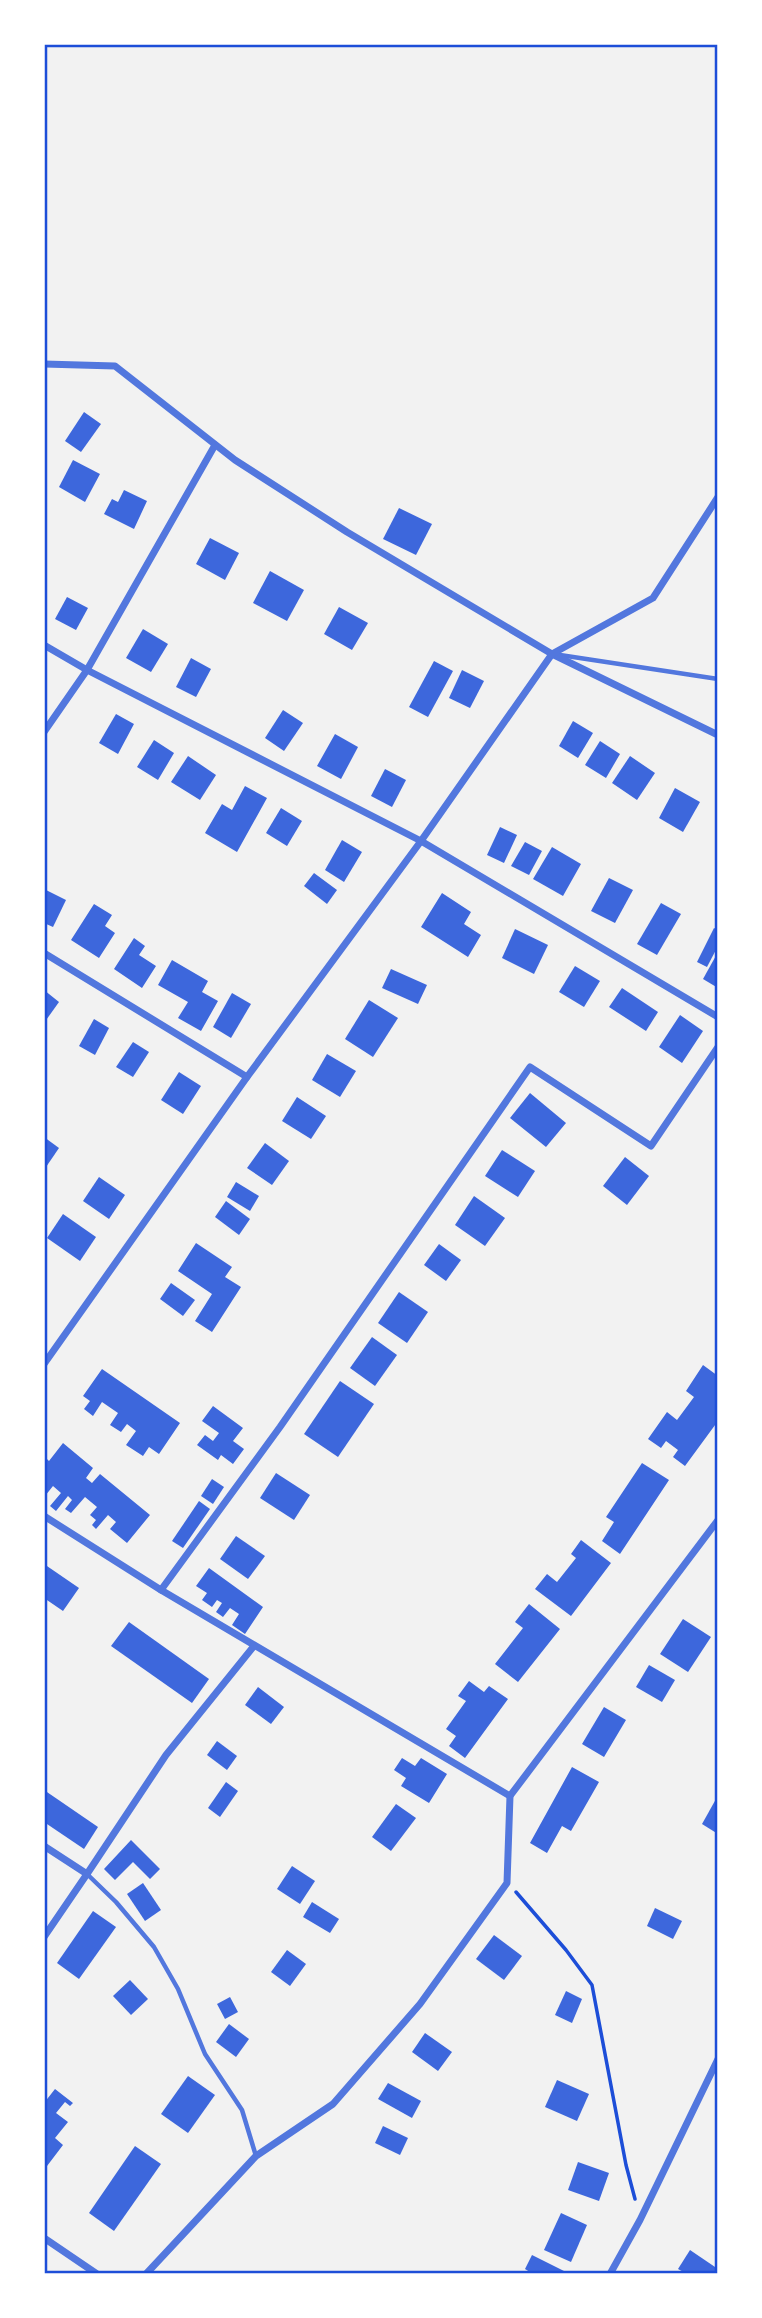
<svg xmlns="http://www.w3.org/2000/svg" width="762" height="2318" viewBox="0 0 762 2318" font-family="'DM Sans',sans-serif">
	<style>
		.building { fill: #3d67dc }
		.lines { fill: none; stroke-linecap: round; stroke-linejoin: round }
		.path { stroke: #1d4ed8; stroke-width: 3.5 }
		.service { stroke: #5277de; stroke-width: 4.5 }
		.minor { stroke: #5277de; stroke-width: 7 }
		.neatline { fill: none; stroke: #1d4ed8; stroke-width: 2.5 }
	</style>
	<rect width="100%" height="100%" fill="#f2f2f2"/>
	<g class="building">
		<path d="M84 412 101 424 81 452 65 441Z"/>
		<path d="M73 460 100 474 85 502 59 487Z"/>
		<path d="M124 490 147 501 134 529 104 514 112 499 118 502Z"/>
		<path d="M399 508 432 524 416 555 383 539Z"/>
		<path d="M210 538 239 553 225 580 196 564Z"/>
		<path d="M270 571 304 590 287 621 253 603Z"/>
		<path d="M67 597 88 608 76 630 55 619Z"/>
		<path d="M339 607 368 623 352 650 324 634Z"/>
		<path d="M143 629 168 644 151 672 126 658Z"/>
		<path d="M191 658 211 669 196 697 176 687Z"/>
		<path d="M434 661 453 671 428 717 409 707Z"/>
		<path d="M462 670 484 681 470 708 449 698Z"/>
		<path d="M283 710 303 723 284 751 265 738Z"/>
		<path d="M116 714 134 724 118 754 99 743Z"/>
		<path d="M573 721 593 733 578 758 559 746Z"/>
		<path d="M335 734 358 747 341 779 317 766Z"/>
		<path d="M154 740 174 753 158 780 137 767Z"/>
		<path d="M600 741 620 754 606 778 585 765Z"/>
		<path d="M188 756 216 775 200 800 171 782Z"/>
		<path d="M630 756 655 773 637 800 612 783Z"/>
		<path d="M385 769 406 780 392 807 371 796Z"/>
		<path d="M245 786 267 798 237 852 205 833 222 804 232 810Z"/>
		<path d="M675 788 700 802 683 832 659 818Z"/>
		<path d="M281 808 302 821 287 846 266 833Z"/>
		<path d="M500 827 517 835 504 863 487 855Z"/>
		<path d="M342 840 362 852 344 882 325 870Z"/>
		<path d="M525 842 542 851 529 875 511 866Z"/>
		<path d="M552 847 581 864 563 896 533 879Z"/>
		<path d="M314 873 337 890 327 904 304 886Z"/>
		<path d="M609 878 633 890 615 923 591 911Z"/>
		<path d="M44 889 66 900 53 927 44 923Z"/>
		<path d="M442 893 471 912 464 924 481 935 468 957 421 927Z"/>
		<path d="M661 903 681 914 657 955 637 944Z"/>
		<path d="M94 904 112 915 105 926 115 933 99 958 71 940Z"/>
		<path d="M714 928 718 930V946L707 967 697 962Z"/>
		<path d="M515 929 548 945 534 974 502 958Z"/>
		<path d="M134 938 145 946 139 955 156 966 142 988 114 969Z"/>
		<path d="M718 952V988L703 979Z"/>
		<path d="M172 960 208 981 202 992 218 1001 201 1031 178 1018 188 1002 158 985Z"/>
		<path d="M575 966 600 981 584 1007 559 992Z"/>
		<path d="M391 969 427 985 418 1004 382 988Z"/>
		<path d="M622 988 658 1012 646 1031 609 1007Z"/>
		<path d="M44 990 59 1002 44 1023Z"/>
		<path d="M232 993 251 1004 231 1038 213 1027Z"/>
		<path d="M369 1000 398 1018 373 1057 345 1039Z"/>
		<path d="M680 1015 703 1031 682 1063 659 1047Z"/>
		<path d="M94 1019 109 1028 95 1055 79 1046Z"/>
		<path d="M133 1042 149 1052 133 1077 116 1067Z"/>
		<path d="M327 1054 356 1071 340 1097 312 1080Z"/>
		<path d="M179 1072 201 1086 183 1114 161 1100Z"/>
		<path d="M530 1093 566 1123 546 1147 510 1118Z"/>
		<path d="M297 1097 326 1116 311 1139 282 1121Z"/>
		<path d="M44 1137 59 1148 44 1170Z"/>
		<path d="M265 1143 289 1161 272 1185 247 1168Z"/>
		<path d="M502 1150 535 1171 518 1197 485 1176Z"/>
		<path d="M625 1157 649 1176 627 1205 603 1186Z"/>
		<path d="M99 1177 125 1195 109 1219 83 1201Z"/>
		<path d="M236 1182 259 1196 250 1211 227 1197Z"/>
		<path d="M474 1196 505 1218 485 1246 455 1225Z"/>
		<path d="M226 1201 250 1219 239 1235 215 1217Z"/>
		<path d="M63 1214 96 1237 80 1261 47 1238Z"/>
		<path d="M196 1243 232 1267 225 1277 241 1287 212 1332 195 1321 212 1294 178 1271Z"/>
		<path d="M439 1244 461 1260 446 1281 424 1265Z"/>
		<path d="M171 1283 195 1300 183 1316 160 1299Z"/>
		<path d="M399 1292 428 1312 407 1343 378 1323Z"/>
		<path d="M372 1337 397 1355 375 1386 350 1368Z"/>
		<path d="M703 1365 718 1376V1421L685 1466 673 1457 678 1450 666 1441 661 1448 648 1439 667 1412 677 1420 694 1397 686 1391Z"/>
		<path d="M102 1369 180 1423 159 1454 149 1447 143 1456 126 1445 136 1431 127 1424 121 1432 110 1425 118 1413 102 1402 93 1416 84 1409 90 1401 83 1396Z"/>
		<path d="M340 1381 374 1404 338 1457 304 1434Z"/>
		<path d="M213 1406 243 1428 233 1441 244 1449 233 1464 221 1455 218 1460 197 1445 205 1435 213 1441 219 1433 202 1421Z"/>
		<path d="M63 1443 93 1468 86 1478 92 1483 100 1474 150 1515 127 1543 110 1529 116 1522 108 1515 96 1529 92 1525 96 1520 90 1515 97 1507 85 1497 71 1513 65 1509 72 1500 68 1496 56 1511 50 1506 61 1493 53 1486 45 1496 44 1495V1456L49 1461Z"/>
		<path d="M642 1463 669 1480 620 1554 602 1541 614 1522 606 1517Z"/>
		<path d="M276 1473 310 1495 294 1520 260 1498Z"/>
		<path d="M212 1479 224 1487 213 1504 201 1496Z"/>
		<path d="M199 1501 210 1509 183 1548 172 1541Z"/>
		<path d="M236 1536 265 1556 248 1579 220 1559Z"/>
		<path d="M581 1540 611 1563 571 1616 535 1589 547 1574 557 1582 576 1558 571 1554Z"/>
		<path d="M44 1564 79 1588 63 1611 44 1598Z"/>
		<path d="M209 1568 263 1607 245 1634 232 1625 239 1614 230 1608 223 1617 216 1612 222 1603 217 1600 212 1607 202 1600 207 1593 196 1586Z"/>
		<path d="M529 1604 560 1629 518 1682 495 1664 523 1628 515 1622Z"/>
		<path d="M683 1619 711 1637 688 1672 660 1654Z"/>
		<path d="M129 1622 209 1679 192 1703 111 1646Z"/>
		<path d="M649 1665 675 1680 662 1702 636 1687Z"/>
		<path d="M469 1681 484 1692 489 1686 508 1699 465 1758 449 1746 456 1736 446 1729 466 1701 458 1696Z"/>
		<path d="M258 1687 284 1707 271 1724 245 1705Z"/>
		<path d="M604 1707 626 1720 604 1757 582 1744Z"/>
		<path d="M217 1741 237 1756 227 1770 207 1755Z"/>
		<path d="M402 1758 415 1766 421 1758 447 1774 429 1803 401 1786 406 1778 394 1770Z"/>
		<path d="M572 1767 599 1782 571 1831 562 1826 547 1853 530 1843Z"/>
		<path d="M226 1782 238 1791 220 1817 208 1808Z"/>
		<path d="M44 1790 98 1827 84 1849 44 1822Z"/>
		<path d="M716 1799 718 1800V1834L702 1824Z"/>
		<path d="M396 1804 416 1818 391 1851 372 1837Z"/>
		<path d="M131 1840 160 1869 150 1879 133 1862 115 1880 104 1869Z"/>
		<path d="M292 1866 315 1881 300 1904 277 1889Z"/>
		<path d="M143 1883 161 1910 145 1921 127 1894Z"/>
		<path d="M312 1902 339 1919 330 1933 303 1917Z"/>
		<path d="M655 1908 682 1921 673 1939 647 1926Z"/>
		<path d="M93 1911 116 1927 79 1979 57 1963Z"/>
		<path d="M494 1935 522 1956 504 1980 476 1959Z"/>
		<path d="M287 1950 306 1964 290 1986 271 1972Z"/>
		<path d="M130 1980 148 1999 131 2015 113 1996Z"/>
		<path d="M566 1991 582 1999 572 2023 555 2015Z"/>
		<path d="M230 1997 238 2012 225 2019 217 2004Z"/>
		<path d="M229 2024 249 2039 236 2057 216 2042Z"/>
		<path d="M425 2033 452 2052 438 2071 412 2052Z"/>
		<path d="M188 2076 215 2095 188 2133 161 2114Z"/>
		<path d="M557 2080 589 2094 577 2121 545 2107Z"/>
		<path d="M388 2083 421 2101 412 2118 378 2099Z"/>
		<path d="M55 2089 73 2103 70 2106 65 2102 56 2113 68 2122 55 2138 63 2145 44 2170V2103Z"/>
		<path d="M383 2126 408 2138 400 2155 375 2143Z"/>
		<path d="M135 2146 161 2164 114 2231 89 2213Z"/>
		<path d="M578 2162 609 2173 599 2201 568 2190Z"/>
		<path d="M561 2213 587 2225 571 2262 544 2250Z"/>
		<path d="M690 2250 718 2269 716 2274H687L678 2269Z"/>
		<path d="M532 2255 564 2271 562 2274H533L525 2269Z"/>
	</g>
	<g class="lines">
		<path class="path" d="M516 1892 566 1950 592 1985 626 2165 635 2199"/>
		<g class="service">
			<path d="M560 655 718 679"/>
			<path d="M87 1874 116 1902 154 1947 178 1989 205 2054 242 2110 256 2156"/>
		</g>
		<g class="minor">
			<path d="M44 364 115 366 235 460 347 532 552 654 718 735"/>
			<path d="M44 645 87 670 421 841 718 1017"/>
			<path d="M44 732 87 670 215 445"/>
			<path d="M44 953 247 1077"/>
			<path d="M44 1364 247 1077 421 841 552 654 653 598 718 497"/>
			<path d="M44 1516 161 1590 510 1796"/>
			<path d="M161 1590 280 1427 530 1067 651 1146 718 1047"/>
			<path d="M44 1846 87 1874 166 1755 254 1646"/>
			<path d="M44 1937 87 1874"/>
			<path d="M44 2238 97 2274"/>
			<path d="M146 2274 256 2156 333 2104 420 2004 507 1883 510 1796 718 1520"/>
			<path d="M610 2274 640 2220 718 2059"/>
		</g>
	</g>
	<rect width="762" height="2318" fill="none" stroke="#ffffff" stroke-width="91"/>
	<rect x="46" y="46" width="670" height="2226" class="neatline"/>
</svg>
